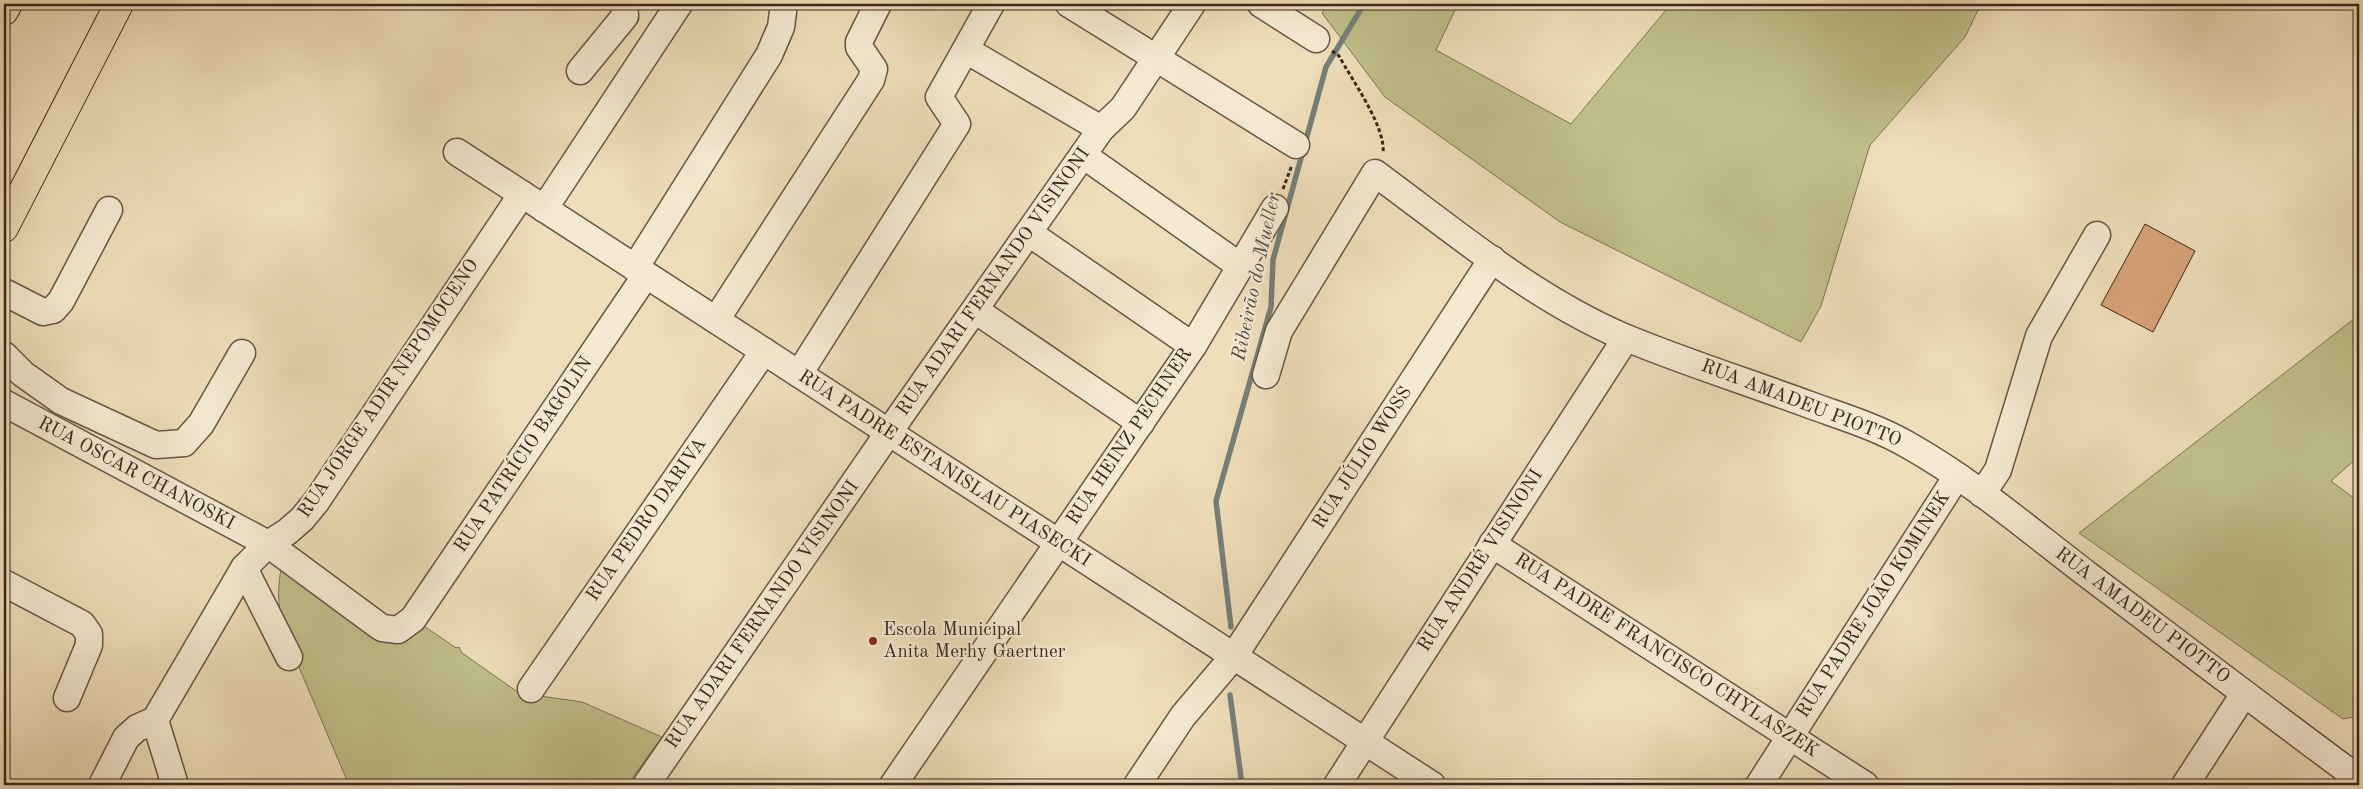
<svg xmlns="http://www.w3.org/2000/svg" width="2363" height="789" viewBox="0 0 2363 789" font-family="'Old Standard TT',serif">
	<style>
		.green { fill: #c0bf8a; stroke: #7e7354 }
		.lines { fill: none; stroke-linecap: round; stroke-linejoin: round }
		.stream { stroke: #75807a; stroke-width: 5.5 }
		.building { fill: #d7a278; stroke: #3b271e }
		.minor-casing { stroke: #685545; stroke-width: 29 }
		.major-casing { stroke: #3b271e; stroke-width: 30 }
		.highway-casing { stroke: #3b271e; stroke-width: 30 }
		.path { stroke: #3b271e; stroke-width: 3; stroke-dasharray: 4 2.5; stroke-linecap: butt }
		.minor { stroke: #f4ead2; stroke-width: 26 }
		.major { stroke: #eedeb9; stroke-width: 28 }
		.highway { stroke: #eedeb9; stroke-width: 28 }
		.poi-dot { fill: #8f2418; stroke: #f4ead2; stroke-width: 2 }
		.labels { text-anchor: middle; dominant-baseline: central; stroke-width: 4.5; stroke-linejoin: round; paint-order: stroke }
		.street-label { font-size: 19px; fill: #3b271e; stroke: #f4ead2 }
		.poi-label { font-size: 19px; fill: #3b271e; stroke: #f4ead2; text-anchor: start }
		.water-label { font-size: 20px; font-style: italic; fill: #534c44; stroke: #f4ead2 }
	</style>
	<rect width="100%" height="100%" fill="#eedeb9"/>
	<filter id="stains"><feTurbulence type="fractalNoise" baseFrequency=".004" numOctaves="4"/><feColorMatrix values="0 0 0 0 .2 0 0 0 0 .09 0 0 0 0 .02 0 0 0 .5 -.17"/></filter>
	<radialGradient id="worn" r=".72"><stop offset=".6" stop-color="#630" stop-opacity="0"/><stop offset="1" stop-color="#630" stop-opacity=".3"/></radialGradient>
	<g class="green">
		<path d="M1327 4H1458L1436 50 1571 124 1671 4H1981L1965 37 1870 145 1821 306 1801 342 1560 222 1385 97 1322 13Z"/>
		<path d="M2359 315V456L2331 481 2359 502V639L2357 643 2359 647V716L2343 719 2079 533Z"/>
		<path d="M282 564 379 640C401 648 408 639 424 626L456 648 459 647 462 653 519 693 582 702 662 737 627 785H349L287 639C278 609 276 594 282 564Z"/>
	</g>
	<g class="lines">
		<g class="stream">
			<path d="M1231 627 1216 501 1271 307 1273 260 1326 67 1364 4"/>
			<path d="M1230 695 1242 785"/>
		</g>
	</g>
	<path class="building" d="M2145 224 2195 251 2153 332 2101 305Z"/>
	<g class="lines">
		<g class="minor-casing">
			<g id="minor">
				<path d="M1069 4 1296 145"/>
				<path d="M1261 4 1316 39"/>
				<path d="M966 50 1101 129"/>
				<path d="M580 71 625 16 624 4"/>
				<path d="M457 152 1432 785"/>
				<path d="M1083 155 1240 266"/>
				<path d="M544 209 679 4"/>
				<path d="M1029 233 1193 346"/>
				<path d="M635 268 769 55 781 27 784 4"/>
				<path d="M4 292 43 312 53 310 61 301 109 210"/>
				<path d="M975 310 1141 423"/>
				<path d="M716 320 871 80 874 69 859 47V42L878 4"/>
				<path d="M4 355 23 374 61 401 156 445 184 443 201 424 242 353"/>
				<path d="M799 374 957 124 939 97 991 4"/>
				<path d="M1266 375 1279 331 1375 173C1454 231 1533 298 1624 337 1684 362 1748 382 1810 405 1843 417 1877 427 1908 445 1972 481 2029 530 2088 575 2178 643 2268 712 2359 779"/>
				<path d="M4 403 268 544 375 623 382 628 398 630 413 619 646 275"/>
				<path d="M1982 494 1998 470 2039 336 2097 235"/>
				<path d="M1492 544 1865 785"/>
				<path d="M244 568 289 657"/>
				<path d="M4 583 82 624 89 634V645L67 698"/>
				<path d="M531 689 764 351"/>
				<path d="M102 785 126 738 137 728 155 720"/>
				<path d="M175 785 155 720 244 568 268 544 287 532 302 519 316 502 522 194"/>
				<path d="M646 785 889 432 1101 129 1123 108 1192 4"/>
				<path d="M893 785 1193 346 1275 208"/>
				<path d="M1137 785 1183 716 1234 656 1492 259"/>
				<path d="M1337 785 1626 338"/>
				<path d="M1759 785 1957 476"/>
				<path d="M2185 785 2244 694"/>
			</g>
		</g>
		<g class="major-casing">
			<path id="major" d="M4 228 119 4"/>
		</g>
		<g class="highway-casing">
			<path id="highway" d="M4 11 8 4"/>
		</g>
		<g class="path">
			<path d="M1332 51 1339 56C1352 80 1386 127 1383 153"/>
			<path d="M1283 189 1292 165"/>
		</g>
		<use href="#minor" class="minor"/>
		<use href="#major" class="major"/>
		<use href="#highway" class="highway"/>
	</g>
	<circle class="poi-dot" cx="873" cy="641" r="5"/>
	<g class="labels">
		<g class="street-label">
			<text transform="translate(994 282) rotate(-55)">RUA ADARI FERNANDO VISINONI</text>
			<text transform="translate(389 389) rotate(-56)">RUA JORGE ADIR NEPOMOCENO</text>
			<text transform="translate(1801 404) rotate(21)">RUA AMADEU PIOTTO</text>
			<text transform="translate(1130 437) rotate(-56)">RUA HEINZ PECHNER</text>
			<text transform="translate(524 455) rotate(-56)">RUA PATRÍCIO BAGOLIN</text>
			<text transform="translate(1363 458) rotate(-57)">RUA JÚLIO WOSS</text>
			<text transform="translate(944 469) rotate(33)">RUA PADRE ESTANISLAU PIASECKI</text>
			<text transform="translate(136 474) rotate(28)">RUA OSCAR CHANOSKI</text>
			<text transform="translate(647 520) rotate(-55)">RUA PEDRO DARIVA</text>
			<text transform="translate(1481 561) rotate(-57)">RUA ANDRÉ VISINONI</text>
			<text transform="translate(1874 605) rotate(-57)">RUA PADRE JOÃO KOMINEK</text>
			<text transform="translate(763 615) rotate(-55)">RUA ADARI FERNANDO VISINONI</text>
			<text transform="translate(2142 616) rotate(37)">RUA AMADEU PIOTTO</text>
			<text transform="translate(1666 656) rotate(33)">RUA PADRE FRANCISCO CHYLASZEK</text>
		</g>
		<g class="poi-label">
			<text x="883" y="630">Escola Municipal<tspan x="883" dy="22">Anita Merhy Gaertner</tspan></text>
		</g>
		<g class="water-label">
			<text transform="translate(1257 277) rotate(-78)">Ribeirão do Mueller</text>
		</g>
	</g>
	<rect width="2363" height="789" fill="none" stroke="#eedeb9" stroke-width="20"/>
	<rect x="5" y="5" width="2353" height="779" fill="none" stroke="#3b271e" stroke-width="2.5"/>
	<rect x="10" y="10" width="2343" height="769" fill="none" stroke="#3b271e"/>
	<rect width="100%" height="100%" filter="url(#stains)"/>
	<rect width="100%" height="100%" fill="url(#worn)"/>
</svg>
